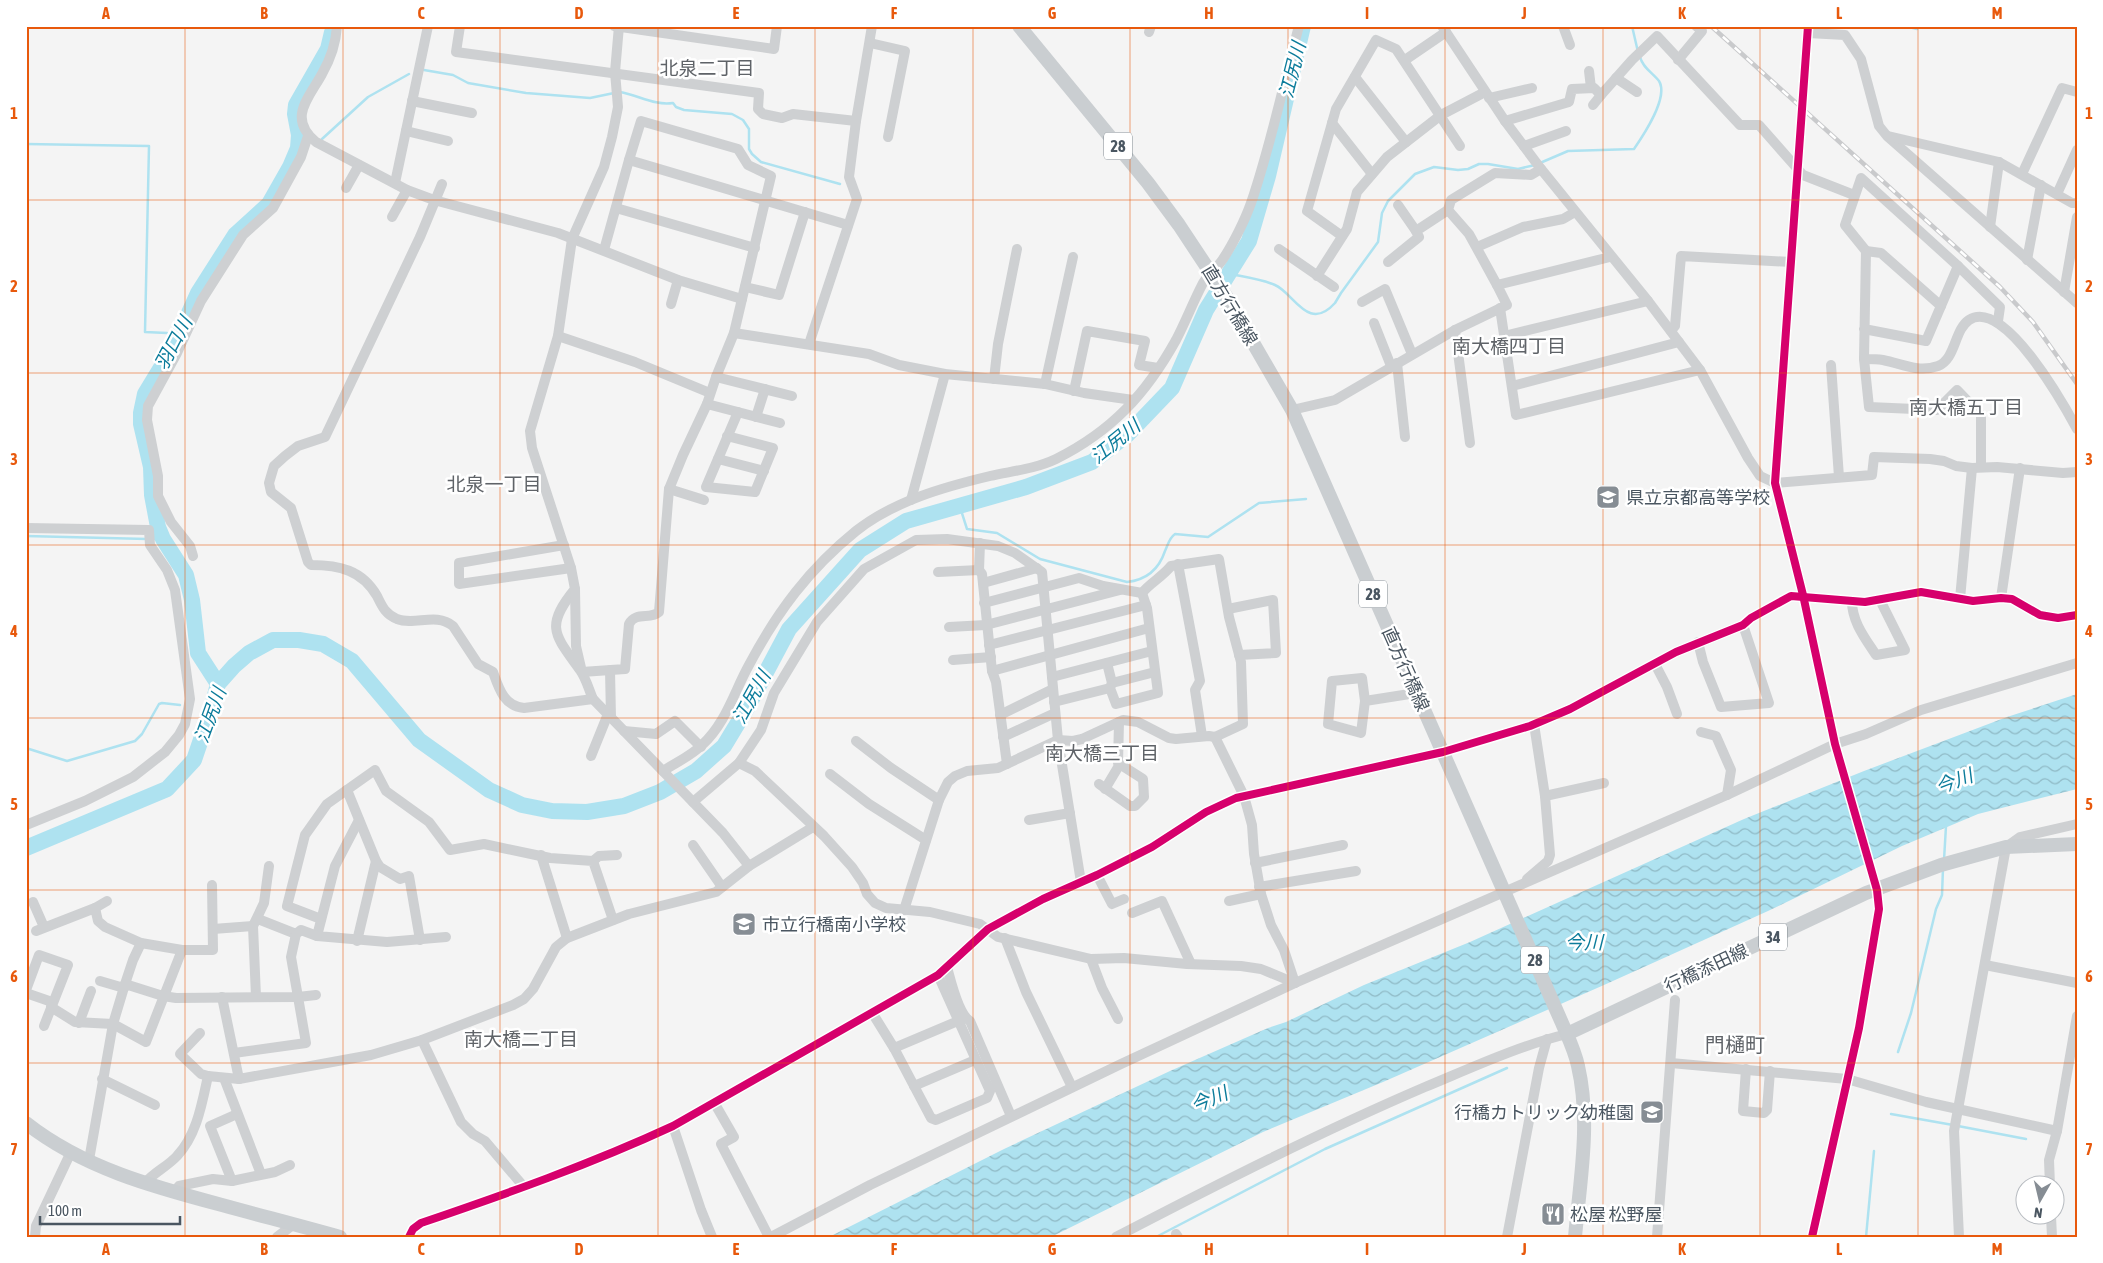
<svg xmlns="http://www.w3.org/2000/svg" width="2103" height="1263" viewBox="0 0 2103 1263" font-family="'Asap Condensed','Noto Sans JP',sans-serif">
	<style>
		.water { fill: url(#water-waves) }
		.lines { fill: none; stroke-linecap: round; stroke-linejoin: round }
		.stream { stroke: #aee2f0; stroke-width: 2.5 }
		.river { stroke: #aee2f0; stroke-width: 16 }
		.minor { stroke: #ced0d2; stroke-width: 10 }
		.major { stroke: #caced1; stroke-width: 14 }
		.rail-casing { stroke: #c9cacc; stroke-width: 4.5 }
		.rail { stroke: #fff; stroke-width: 2.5; stroke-dasharray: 8; stroke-linecap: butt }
		.cycleway-casing { stroke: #fff; stroke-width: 11 }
		.cycleway { stroke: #d6006c; stroke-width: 8 }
		.grid { fill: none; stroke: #e8590c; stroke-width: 1; stroke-opacity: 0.55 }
		.labels { text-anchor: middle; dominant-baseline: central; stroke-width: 5; stroke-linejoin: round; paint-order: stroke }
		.shield { fill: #fff; stroke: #808990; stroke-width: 1 }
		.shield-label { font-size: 16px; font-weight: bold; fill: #4a5661 }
		.street-label { font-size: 18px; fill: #4a5661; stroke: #fff }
		.poi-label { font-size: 18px; fill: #4a5661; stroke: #fff; text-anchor: start }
		.neighbourhood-label { font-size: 19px; fill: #5f6368; stroke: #fff }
		.water-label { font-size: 19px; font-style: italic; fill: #0c7c9b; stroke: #fff }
		.quarter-label { font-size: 20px; fill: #5f6368; stroke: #fff }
		.neatline { fill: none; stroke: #e8590c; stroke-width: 2 }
		.grid-label { font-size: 16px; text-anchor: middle; font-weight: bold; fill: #e8590c }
	</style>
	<defs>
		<pattern id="water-waves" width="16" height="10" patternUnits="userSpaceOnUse" patternTransform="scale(1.25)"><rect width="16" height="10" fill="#aee2f0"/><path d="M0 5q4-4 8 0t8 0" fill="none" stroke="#90bac6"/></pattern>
	</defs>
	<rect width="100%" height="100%" fill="#f4f4f4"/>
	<path class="water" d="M2077 694V789L1978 814 1902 846 1768 911 1604 985 1383 1082 1263 1132 1051 1237H829L1004 1149 1170 1071 1268 1028 1286 1022 1364 985 1470 942 1744 819 1864 771 2007 717Z"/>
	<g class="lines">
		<g class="stream">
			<path d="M1632 26 1638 52"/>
			<path d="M1905 26 1917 29"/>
			<path d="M424 70 453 75 468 83 526 93 590 98 614 93"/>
			<path d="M620 92C638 95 655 106 673 103L676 107 684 110 732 114 743 120 749 129V149L752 154 761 162 840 184"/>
			<path d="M322 139 368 97 409 74"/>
			<path d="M26 144 149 146 145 332 167 333"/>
			<path d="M1540 163 1568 151 1634 149C1643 136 1669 97 1659 81 1652 72 1643 68 1640 57"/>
			<path d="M1230 274C1245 277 1261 279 1275 285 1294 293 1308 333 1335 303L1341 293 1378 242 1382 213 1388 201 1415 174 1434 167 1458 170 1468 169 1479 164H1488L1518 169 1535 165"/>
			<path d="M960 507 967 529 997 533 1040 559 1127 582C1146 580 1159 569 1165 551 1168 545 1169 538 1175 534L1208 537 1259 503 1306 499"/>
			<path d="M26 536 147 539"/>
			<path d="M153 539H163"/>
			<path d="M26 748 67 761 135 741 142 734 159 704 162 703 180 705"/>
			<path d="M1944 860 1946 826"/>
			<path d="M1898 1052 1911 1013 1936 909 1942 895 1943 868"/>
			<path d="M1891 1114 1953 1125"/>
			<path d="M1958 1126 2026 1139"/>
			<path d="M1156 1237 1325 1149 1507 1068"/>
			<path d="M1866 1237 1874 1151"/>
		</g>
		<g class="river">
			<path d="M218 684 198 653 192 600 186 575 163 539 158 527 152 495 151 467 141 424V413L145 394 173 348 198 293 235 235 269 204 290 167 298 148 299 135 295 114 296 105 328 49 332 32"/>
			<path d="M26 848 167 789 194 760 211 710 218 684 234 666 249 653 273 640H299L323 644 352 661 419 740 489 790 522 805 552 811 587 812 624 806 660 792 696 771 724 746 747 708 789 629 860 550 906 521 1026 487 1092 462 1127 435 1172 388 1206 310 1249 241 1268 176 1303 26"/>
		</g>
		<g class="minor">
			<path d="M337 26C336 43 330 60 322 74 309 98 287 118 316 142L407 190 434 200 558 233 678 280 742 299"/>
			<path d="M460 26 456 52 759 93 758 109 763 114 782 118 793 114 856 121"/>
			<path d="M614 26 774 49 777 26"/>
			<path d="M619 26 615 72 618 107 612 137 604 167 572 239 558 336 530 431 532 448 571 568 575 589C544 627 555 635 580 670 586 678 589 690 593 699L723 833 749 866"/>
			<path d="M1442 26 1505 121 1541 169 1648 301 1700 370 1748 458 1760 476 1775 483 1872 475 1874 457 1930 459 1944 461 1956 466 1972 468 1997 467 2063 473 2077 472"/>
			<path d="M1563 26 1570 45"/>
			<path d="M1808 26 1775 483 1803 595 1835 744 1877 890 1879 909 1859 1028 1812 1237"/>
			<path d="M1149 32 1151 26"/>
			<path d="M1808 33 1845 35 1861 59 1879 126 1887 136 2077 303"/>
			<path d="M870 43 905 51 888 137"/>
			<path d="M1405 60 1446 32"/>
			<path d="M1678 60 1702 31 1696 26"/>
			<path d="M1589 71 1591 88"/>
			<path d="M1355 77 1406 142"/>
			<path d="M1616 78 1637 92"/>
			<path d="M1489 98 1532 88"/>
			<path d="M412 101 472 113"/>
			<path d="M1593 105 1601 95"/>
			<path d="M1505 121 1569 102 1572 89 1594 88 1601 95 1632 60 1657 36 1740 125H1759L1803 175 1854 195"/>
			<path d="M1332 123 1372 174"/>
			<path d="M406 131 448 141"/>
			<path d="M1888 136 1999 162 2072 203H2077"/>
			<path d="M1524 146 1566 131"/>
			<path d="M2022 174 2062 88 2077 92"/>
			<path d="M395 183 428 26"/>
			<path d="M442 184 420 237 325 437 298 446 285 456 274 466 269 483 271 492 291 508 308 562 311 565C339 565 362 570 377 596 382 606 385 614 397 619 415 626 436 612 453 626L478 664 493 672C499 689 504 706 524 708L593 699"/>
			<path d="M346 188 359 165"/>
			<path d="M2057 194 2077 150"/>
			<path d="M1398 205 1416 231"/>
			<path d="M616 208 755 248"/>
			<path d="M392 217 407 190"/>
			<path d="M1990 227 1999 162"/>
			<path d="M1342 236 1307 211 1336 109 1376 40 1396 49 1460 146"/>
			<path d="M1477 247 1523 227 1563 219 1575 212"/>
			<path d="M1279 249 1334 287"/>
			<path d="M604 250 629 160 848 225"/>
			<path d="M1866 251 1881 253 1941 306"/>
			<path d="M2027 260 2041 185"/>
			<path d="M1388 262 1419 237 1416 231 1448 210"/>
			<path d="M1958 266 2000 307 1998 321"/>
			<path d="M1317 276 1347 229 1357 192 1387 157 1441 115 1485 92"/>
			<path d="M1497 285 1469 234 1448 210 1451 200 1495 173 1531 175 1541 169"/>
			<path d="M745 287 779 295 805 212"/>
			<path d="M2064 292 2077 217"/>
			<path d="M1362 302 1385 289 1412 354"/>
			<path d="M671 304 678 280"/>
			<path d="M1500 308 1516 415 1700 370"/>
			<path d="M1374 323 1391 366"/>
			<path d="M1864 329 1926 341 1958 266 1861 178 1845 225 1866 251 1864 359C1870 359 1877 359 1883 360 1903 364 1918 373 1938 366 1956 359 1954 330 1969 320 2004 297 2064 405 2077 429"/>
			<path d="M1455 330 1470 443"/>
			<path d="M1671 331 1675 326 1681 256 1791 262"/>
			<path d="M734 333 869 354 899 365 945 374 1045 384 1084 393 1133 400"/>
			<path d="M558 336 635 362 710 393"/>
			<path d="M1504 336 1648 301"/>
			<path d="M809 344 857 199 849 177 856 121 872 26"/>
			<path d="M1864 359 1869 407 1937 410 1957 390 1981 415V467"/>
			<path d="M1397 363 1405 437"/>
			<path d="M1831 365 1839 477"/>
			<path d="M716 377 792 396"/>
			<path d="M994 379 998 344 1017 249"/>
			<path d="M1045 384 1073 257"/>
			<path d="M1512 386 1679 342"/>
			<path d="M1074 391 1087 331 1145 341 1139 365 1158 368"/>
			<path d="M707 404 780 423"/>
			<path d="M1292 410 1335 400 1455 330 1507 305 1497 285 1610 257"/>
			<path d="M756 417 765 389"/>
			<path d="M727 436 773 448 755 492 706 487 738 412"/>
			<path d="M718 459 764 471"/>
			<path d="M669 489 704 500"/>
			<path d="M911 500 945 374"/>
			<path d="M26 528 149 530 150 545 167 570 175 590 190 699 185 724 179 735 165 752 133 777 85 801 26 825"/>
			<path d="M980 543 979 570 982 574 992 671 996 682 1007 764"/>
			<path d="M564 545 459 563V584L571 568"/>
			<path d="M193 556 190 546 171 522 158 496V476L147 420 148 406 177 353 201 301 243 235 273 208 301 157 308 136"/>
			<path d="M1178 564 1200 681 1195 690 1202 736"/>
			<path d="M938 572 979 570"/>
			<path d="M983 583 1037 568"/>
			<path d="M575 589 576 646 582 672 625 669 629 624C636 611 650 620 659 612L669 489 683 455 707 404 716 377 734 333 771 176 748 165 738 149 641 121 629 160"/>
			<path d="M2001 598 2020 468"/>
			<path d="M1960 599 1972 468"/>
			<path d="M1852 601C1852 622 1865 638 1876 655L1905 650 1880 600"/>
			<path d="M984 603 1079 578 1103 586 1142 593"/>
			<path d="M1228 609 1273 600 1276 653 1239 655"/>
			<path d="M949 627 986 625 1120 590"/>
			<path d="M1698 642 1703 662 1721 707 1769 703 1743 625"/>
			<path d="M989 645 1146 605"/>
			<path d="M953 660 991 657"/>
			<path d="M1107 663 1112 683 1155 672"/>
			<path d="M1655 664 1667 687 1677 714"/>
			<path d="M610 670 611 718"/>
			<path d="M992 671 1149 628"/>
			<path d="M1052 677 1152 651"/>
			<path d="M1112 683 1110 688 1116 704 1158 693 1147 608 1142 593"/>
			<path d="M1365 701 1362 678 1332 681 1328 724 1361 733 1365 701 1416 693"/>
			<path d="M1054 702 1110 688"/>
			<path d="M1000 715 1053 689"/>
			<path d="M624 731 656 734 675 721 701 747"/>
			<path d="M1701 732 1716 736 1731 770 1727 795"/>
			<path d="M1003 737 1055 713"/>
			<path d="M1215 737 1244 796 1252 825 1254 854 1261 894 1271 925 1284 950 1295 983"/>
			<path d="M856 741 891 768 939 800"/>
			<path d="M591 756 608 714"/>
			<path d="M739 763 755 771 824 836 852 867 863 883 867 894 875 903 886 908 930 912 980 924 998 937 1091 959 1124 958 1187 964 1241 966 1261 969 1295 983"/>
			<path d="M663 771C675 763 691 756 702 745 726 723 734 692 749 665 777 612 809 569 856 531 894 501 944 487 990 476 1012 471 1035 469 1056 459 1112 431 1146 394 1176 340 1186 321 1193 302 1203 283 1209 274 1217 268 1223 259 1233 244 1245 220 1251 203 1271 145 1283 85 1299 26"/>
			<path d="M830 774 869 804 926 840"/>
			<path d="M1099 784 1130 806H1135L1144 797 1143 779 1118 763 1119 722"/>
			<path d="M1105 789 1120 764"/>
			<path d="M347 790 376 861 380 867 400 879 409 876 420 940"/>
			<path d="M1545 796 1604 783"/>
			<path d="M693 802 739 763 761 730 774 693 817 622 864 569 916 540 947 539 998 546 1015 553 1042 572 1058 740 1081 882"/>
			<path d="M359 820 335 866 317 936 387 942 446 937"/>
			<path d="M1029 820 1070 813"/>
			<path d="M693 845 722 887"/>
			<path d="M541 855 567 938"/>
			<path d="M593 861 599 856 617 855"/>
			<path d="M1255 863 1343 845"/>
			<path d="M1097 875 1112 904 1124 899"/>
			<path d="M1527 879 1548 861 1550 855 1545 796 1534 724"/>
			<path d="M1259 887 1356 871"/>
			<path d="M1229 901 1261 894"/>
			<path d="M33 902 44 927"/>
			<path d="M95 908 107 901"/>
			<path d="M904 910 939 800 948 782 955 776 967 771 998 768 1058 740 1073 741 1082 739 1123 720 1138 722 1169 738 1176 739 1209 736 1215 737 1243 724 1241 662 1229 617 1219 559 1171 566C1162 577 1150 583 1142 593"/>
			<path d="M1132 913 1162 901 1191 964"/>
			<path d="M258 919 296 934"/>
			<path d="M321 919 287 906 305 835 327 804 375 770 386 791 429 822 450 850 484 844 550 858 593 861 613 920"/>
			<path d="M213 929 253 926"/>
			<path d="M36 931 95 908 98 921 105 927 141 943 182 950H213L212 885"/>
			<path d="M1005 938 1026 992 1072 1087"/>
			<path d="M357 941 376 861"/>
			<path d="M1091 959 1102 988 1118 1019"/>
			<path d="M1985 965 2077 983"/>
			<path d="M947 967C951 981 958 1014 970 1021L1011 1116"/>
			<path d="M100 981 124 988"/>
			<path d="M125 984 133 960 141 943"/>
			<path d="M26 990 39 955 68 965 44 1026"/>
			<path d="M26 993 52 1002"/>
			<path d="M222 997 239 1079"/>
			<path d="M256 997 253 926 264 903 269 866"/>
			<path d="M51 1007 75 1022 113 1024 146 1042 182 950"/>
			<path d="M873 1014 894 1048 931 1118 936 1120 987 1098 990 1091 938 975"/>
			<path d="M79 1023 91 991"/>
			<path d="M200 1033 180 1054 201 1074 208 1076"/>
			<path d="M422 1040 461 1122 473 1134 485 1141 524 1187"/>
			<path d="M894 1048 958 1021"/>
			<path d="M234 1053 306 1043 298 997 316 995"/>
			<path d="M1671 1063 1847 1079 1926 1102 2057 1131"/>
			<path d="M1746 1069 1743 1111 1764 1113 1767 1110 1770 1071"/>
			<path d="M224 1078 261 1174"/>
			<path d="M102 1079 155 1105"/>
			<path d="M914 1086 975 1060"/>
			<path d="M715 1104 734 1137 721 1144 769 1237"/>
			<path d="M673 1126 701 1210 712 1237"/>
			<path d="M89 1160 113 1024 125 984 163 996 176 998 298 997 291 957 296 934 301 930 317 936"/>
			<path d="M232 1181 210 1126 237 1114"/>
			<path d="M144 1184C154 1172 167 1167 177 1156 197 1135 202 1103 208 1076L239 1079 371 1055 422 1040 513 1005 524 999 533 989 556 947 567 938 629 914 716 892 749 866 813 827"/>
			<path d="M2050 1186 2049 1160 2057 1131 2077 1016"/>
			<path d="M174 1192 179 1186 213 1179 232 1181 275 1172 290 1165"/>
			<path d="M2051 1216 2052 1237"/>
			<path d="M1176 1234 1178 1237"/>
			<path d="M35 1237 36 1226 71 1152"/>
			<path d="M277 1237 294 1224"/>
			<path d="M409 1237 413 1229 421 1223C506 1194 591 1164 673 1126L938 975 988 929 1043 899 1097 875 1152 847 1206 812 1236 798 1443 752 1530 726 1570 709 1676 652 1743 625 1751 618 1791 596 1865 602 1921 592 1973 601 2001 598 2012 599 2040 615 2058 618 2077 615"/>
			<path d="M771 1237 870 1185 1121 1064 1295 983 1727 795 1835 744 1866 734 1921 710 2077 663"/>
			<path d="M1116 1237C1218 1184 1320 1132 1425 1087 1471 1068 1518 1046 1567 1034"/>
			<path d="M1507 1237 1539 1068 1547 1039"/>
			<path d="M1657 1237 1675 1000"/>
			<path d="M1959 1237 1954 1131 2006 847 2020 837 2077 824"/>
		</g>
		<g class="major">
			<path d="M1019 26 1148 183 1179 225 1226 296 1292 410 1562 1023C1568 1037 1575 1051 1578 1066 1591 1122 1580 1180 1575 1237"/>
			<path d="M1567 1034 1866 893 1941 865 2006 847 2077 844"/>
			<path d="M26 1123C83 1168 154 1187 222 1205 262 1216 301 1226 340 1237"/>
		</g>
		<g class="rail-casing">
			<path id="rail" d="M1711 26 2000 287 2033 322 2077 384"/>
		</g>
		<use href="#rail" class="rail"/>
		<g class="cycleway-casing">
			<g id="cycleway">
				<path d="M1808 26 1775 483 1803 595 1835 744 1877 890 1879 909 1859 1028 1812 1237"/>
				<path d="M409 1237 413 1229 421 1223C506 1194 591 1164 673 1126L938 975 988 929 1043 899 1097 875 1152 847 1206 812 1236 798 1443 752 1530 726 1570 709 1676 652 1743 625 1751 618 1791 596 1865 602 1921 592 1973 601 2001 598 2012 599 2040 615 2058 618 2077 615"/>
			</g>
		</g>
		<use href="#cycleway" class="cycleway"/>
	</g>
	<path class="grid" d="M185 26V1237M343 26V1237M500 26V1237M658 26V1237M815 26V1237M973 26V1237M1130 26V1237M1288 26V1237M1445 26V1237M1603 26V1237M1760 26V1237M1918 26V1237M26 200H2077M26 373H2077M26 545H2077M26 718H2077M26 890H2077M26 1063H2077"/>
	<defs>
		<g id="school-square" transform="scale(1.25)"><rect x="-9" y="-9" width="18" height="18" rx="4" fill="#868d94" stroke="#fff"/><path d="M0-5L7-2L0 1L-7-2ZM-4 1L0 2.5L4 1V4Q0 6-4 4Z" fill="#fff"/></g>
		<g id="restaurant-square" transform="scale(1.25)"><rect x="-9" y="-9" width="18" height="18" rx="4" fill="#868d94" stroke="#fff"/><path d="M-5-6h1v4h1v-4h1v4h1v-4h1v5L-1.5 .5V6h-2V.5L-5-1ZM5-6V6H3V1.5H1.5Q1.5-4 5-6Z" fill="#fff"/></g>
	</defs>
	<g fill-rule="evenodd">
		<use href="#school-square" x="1608" y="497"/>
		<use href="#school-square" x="744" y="924"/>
		<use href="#school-square" x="1652" y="1112"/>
		<use href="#restaurant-square" x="1553" y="1214"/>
	</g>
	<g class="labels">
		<g class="shield">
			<rect x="1104" y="132.5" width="28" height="27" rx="4"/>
			<rect x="1359" y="580.5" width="28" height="27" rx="4"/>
			<rect x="1759" y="923.5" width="28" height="27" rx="4"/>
			<rect x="1521" y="946.5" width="28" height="27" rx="4"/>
		</g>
		<g class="shield-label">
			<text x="1118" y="146">28</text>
			<text x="1373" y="594">28</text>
			<text x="1773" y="937">34</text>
			<text x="1535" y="960">28</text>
		</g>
		<g class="street-label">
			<text transform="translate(1230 305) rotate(59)">直方行橋線</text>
			<text transform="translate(1406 669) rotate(66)">直方行橋線</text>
			<text transform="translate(1706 968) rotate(-25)">行橋添田線</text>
		</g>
		<g class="poi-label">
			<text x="1626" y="497">県立京都高等学校</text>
			<text x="762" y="924">市立行橋南小学校</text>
			<text x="1634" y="1112" text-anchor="end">行橋カトリック幼稚園</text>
			<text x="1570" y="1214">松屋 松野屋</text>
		</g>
		<g class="neighbourhood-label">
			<text x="707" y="68">北泉二丁目</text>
			<text x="1509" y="346">南大橋四丁目</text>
			<text x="1966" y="407">南大橋五丁目</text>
			<text x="494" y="484">北泉一丁目</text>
			<text x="1102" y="753">南大橋三丁目</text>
			<text x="521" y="1039">南大橋二丁目</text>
		</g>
		<g class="water-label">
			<text transform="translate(1292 70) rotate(-76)">江尻川</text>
			<text transform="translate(173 343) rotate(-62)">羽口川</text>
			<text transform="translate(1115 441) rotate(-39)">江尻川</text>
			<text transform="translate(751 697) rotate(-61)">江尻川</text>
			<text transform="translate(210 715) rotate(-70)">江尻川</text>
			<text transform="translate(1954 781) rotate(-21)">今川</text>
			<text x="1584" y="942">今川</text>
			<text transform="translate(1209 1099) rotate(-23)">今川</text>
		</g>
		<g class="quarter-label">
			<text x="1735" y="1044">門樋町</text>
		</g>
	</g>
	<rect width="2103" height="1263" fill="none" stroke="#ffffff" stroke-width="55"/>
	<g transform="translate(2040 1200) rotate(188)"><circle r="24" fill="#ffffff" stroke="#b7bbc0"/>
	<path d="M0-4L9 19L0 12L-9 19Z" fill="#868d94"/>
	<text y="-8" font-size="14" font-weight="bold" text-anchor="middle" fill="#4a5661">N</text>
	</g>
	<path d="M40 1216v8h140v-8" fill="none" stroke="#4a5661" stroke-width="2.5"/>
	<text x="48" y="1216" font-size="15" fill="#4a5661" stroke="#ffffff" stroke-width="4" paint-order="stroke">100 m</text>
	<rect x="28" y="28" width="2048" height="1208" class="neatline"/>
	<g class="grid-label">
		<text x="106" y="19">A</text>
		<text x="264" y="19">B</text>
		<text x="421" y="19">C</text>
		<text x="579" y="19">D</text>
		<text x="736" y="19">E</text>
		<text x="894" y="19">F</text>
		<text x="1052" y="19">G</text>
		<text x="1209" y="19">H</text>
		<text x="1367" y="19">I</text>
		<text x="1524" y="19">J</text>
		<text x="1682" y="19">K</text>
		<text x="1839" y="19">L</text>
		<text x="1997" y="19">M</text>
		<text x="14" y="119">1</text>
		<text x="2089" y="119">1</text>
		<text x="14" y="292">2</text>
		<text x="2089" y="292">2</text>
		<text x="14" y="465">3</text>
		<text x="2089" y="465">3</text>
		<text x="14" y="637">4</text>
		<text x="2089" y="637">4</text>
		<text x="14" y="810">5</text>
		<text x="2089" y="810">5</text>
		<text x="14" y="982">6</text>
		<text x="2089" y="982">6</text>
		<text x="14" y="1155">7</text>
		<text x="2089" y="1155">7</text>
		<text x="106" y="1255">A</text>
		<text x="264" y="1255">B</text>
		<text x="421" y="1255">C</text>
		<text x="579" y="1255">D</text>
		<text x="736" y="1255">E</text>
		<text x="894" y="1255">F</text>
		<text x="1052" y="1255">G</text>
		<text x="1209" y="1255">H</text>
		<text x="1367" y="1255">I</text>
		<text x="1524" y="1255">J</text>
		<text x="1682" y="1255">K</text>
		<text x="1839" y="1255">L</text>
		<text x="1997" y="1255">M</text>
	</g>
</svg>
